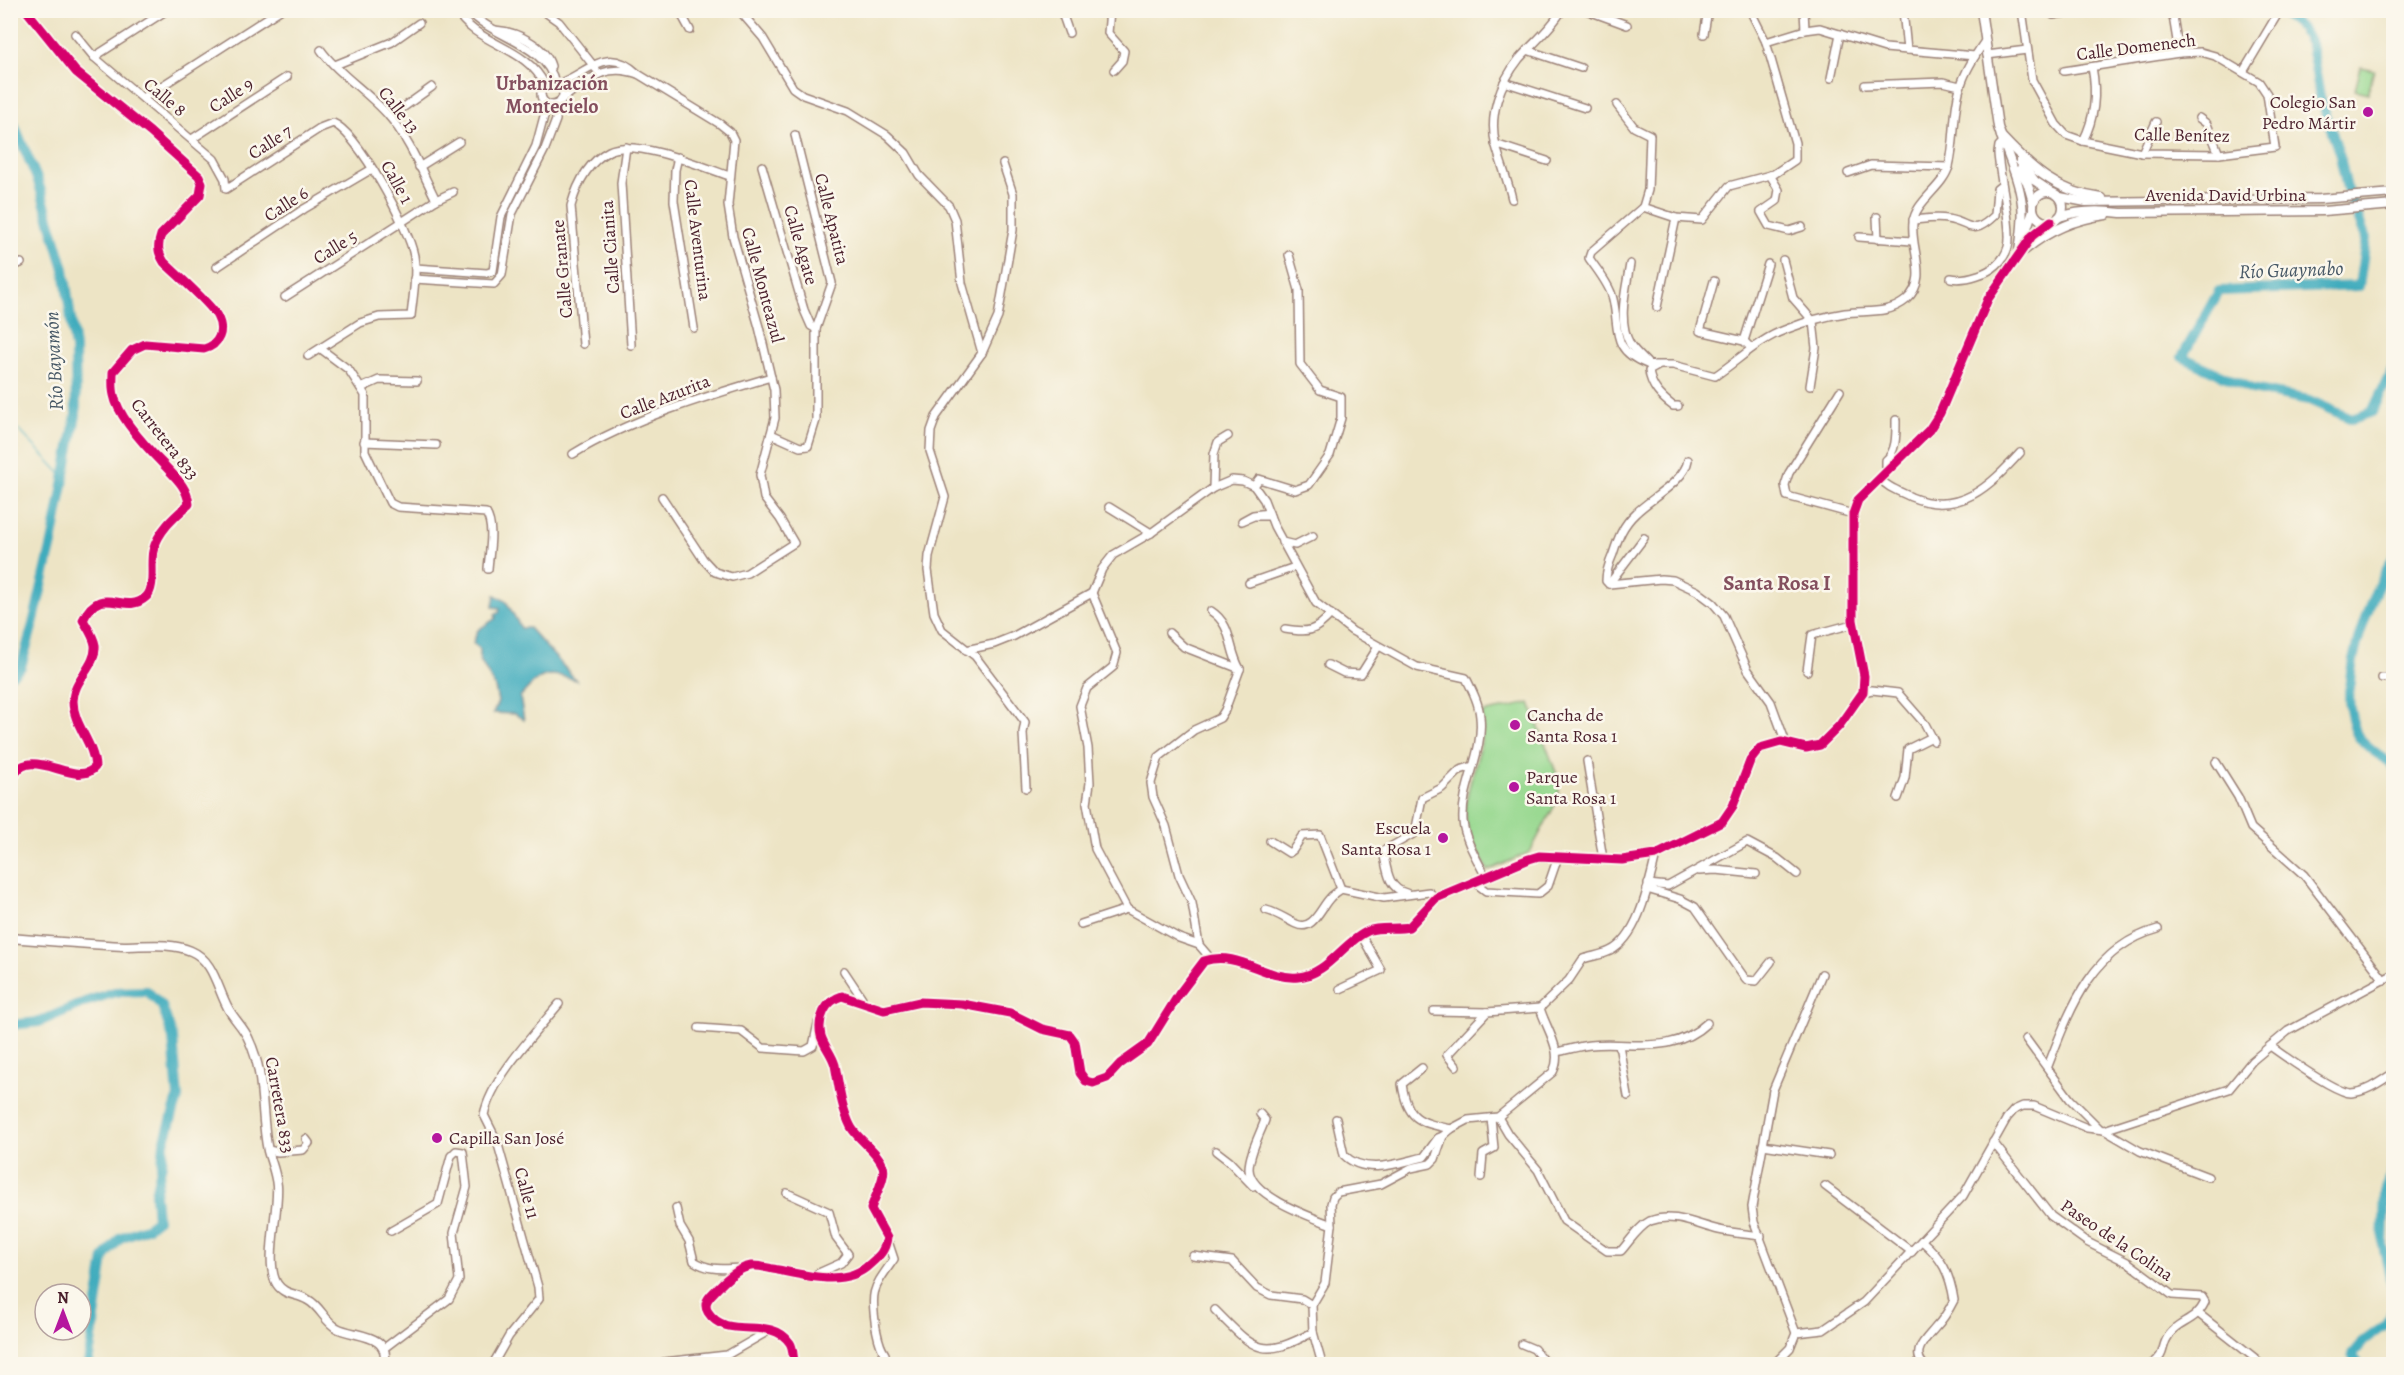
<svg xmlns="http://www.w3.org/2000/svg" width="2404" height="1375" viewBox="0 0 2404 1375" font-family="Alegreya,serif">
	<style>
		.green { fill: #97d88f; stroke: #707c5d; stroke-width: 1.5 }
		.water { fill: #3facbd; stroke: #446674; stroke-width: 1.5 }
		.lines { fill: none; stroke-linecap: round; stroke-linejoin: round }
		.stream { stroke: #3facbd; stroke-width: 1.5 }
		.river { stroke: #3facbd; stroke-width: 10 }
		.minor-casing { stroke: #9c8278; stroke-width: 10 }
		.tertiary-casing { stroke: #9c8278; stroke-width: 11 }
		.minor { stroke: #fff; stroke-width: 7 }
		.tertiary { stroke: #fff; stroke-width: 8 }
		.cycleway-casing { stroke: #fbf7ec; stroke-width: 13 }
		.cycleway { stroke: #d6006c; stroke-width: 9 }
		.poi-dot { fill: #b5179e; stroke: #fbf7ec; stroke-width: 2 }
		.labels { text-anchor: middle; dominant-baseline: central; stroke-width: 5; stroke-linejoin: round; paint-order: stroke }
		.street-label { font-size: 18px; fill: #4a1f2b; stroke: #fbf7ec }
		.poi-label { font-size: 18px; fill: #4a1f2b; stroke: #fbf7ec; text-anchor: start }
		.neighbourhood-label { font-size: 20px; font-weight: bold; fill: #844f5e; stroke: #fbf7ec }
		.water-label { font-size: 20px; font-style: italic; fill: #465765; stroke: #fbf7ec }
		.quarter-label { font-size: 21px; font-weight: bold; fill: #844f5e; stroke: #fbf7ec }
	</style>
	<rect width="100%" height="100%" fill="#fbf7ec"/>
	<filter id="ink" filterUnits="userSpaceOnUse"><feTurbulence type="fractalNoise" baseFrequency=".0167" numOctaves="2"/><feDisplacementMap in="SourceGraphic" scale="12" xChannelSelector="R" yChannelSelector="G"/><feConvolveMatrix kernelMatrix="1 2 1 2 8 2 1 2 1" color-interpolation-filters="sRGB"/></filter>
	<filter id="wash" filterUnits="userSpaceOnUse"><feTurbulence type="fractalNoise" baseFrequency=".008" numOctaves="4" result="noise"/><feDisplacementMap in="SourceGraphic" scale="24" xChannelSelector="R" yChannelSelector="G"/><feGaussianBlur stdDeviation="1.35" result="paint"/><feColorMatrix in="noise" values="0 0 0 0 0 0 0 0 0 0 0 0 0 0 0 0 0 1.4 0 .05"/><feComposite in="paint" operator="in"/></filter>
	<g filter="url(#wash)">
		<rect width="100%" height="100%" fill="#ede4c5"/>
		<g class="green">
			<path d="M2361 67 2374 70 2368 93 2355 90Z"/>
			<path d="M1530 703 1557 775 1559 791 1557 801 1530 852 1488 871C1480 855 1468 836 1466 819 1462 786 1488 749 1482 713Z"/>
		</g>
		<path class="water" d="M495 595 506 601 521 628H529L576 680C545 671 541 673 520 697L524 720 515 714 493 713 498 702 495 687 480 660V649L473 643 478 630 496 618 495 614 499 613 500 608 493 607Z"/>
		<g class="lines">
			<path class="stream" d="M10 427 19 430 64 477"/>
			<g class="river">
				<path d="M2279 10 2302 29 2311 45 2320 96 2340 156 2347 189 2366 238 2359 286 2219 291 2182 357 2252 389 2309 400 2352 419 2372 412 2394 366"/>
				<path d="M10 115 38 181 64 269 75 348 76 415 52 543 33 624 21 667 10 676"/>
				<path d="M2394 556C2370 596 2340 673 2352 719 2354 724 2355 732 2358 736 2367 748 2382 757 2394 766"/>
				<path d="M10 1025 39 1022 85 1002 115 992 147 991 162 1006 173 1038 178 1098 164 1143 162 1164 155 1194 157 1220 148 1227 120 1238 104 1258 88 1364"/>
				<path d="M2394 1166 2385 1193 2383 1246 2394 1294"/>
				<path d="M2359 1364 2352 1355 2364 1341 2387 1324 2394 1307"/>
			</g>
		</g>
	</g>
	<g filter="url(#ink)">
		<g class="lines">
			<g class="minor-casing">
				<g id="minor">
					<path d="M456 10C476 46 526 45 545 85"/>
					<path d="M468 10C492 38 547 44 555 83"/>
					<path d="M542 10 559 22 596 69"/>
					<path d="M679 10 690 30"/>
					<path d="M739 10 763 38 793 88 803 95 848 111 887 135 906 153 919 175 949 206 955 220 962 283 982 353 936 417 931 431 930 451 945 497 929 556 928 570 934 613 942 630 975 656 1025 722 1023 733 1026 788"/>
					<path d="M1061 10 1069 33"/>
					<path d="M1110 10 1108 33 1124 51 1122 61 1114 70"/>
					<path d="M1586 10 1627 25"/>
					<path d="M1750 10 1766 42 1805 30 1820 28 1885 48 1975 56"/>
					<path d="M1804 10 1805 30"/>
					<path d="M1903 10 1907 50"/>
					<path d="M2022 10 2032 80 2056 124 2066 135 2083 141 2142 153 2219 154 2275 147 2267 94 2259 82 2215 56 2201 52 2179 53 2064 71"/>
					<path d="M2172 10 2179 53"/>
					<path d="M2053 15 2084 10"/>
					<path d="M495 30C515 31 545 45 551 66"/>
					<path d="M75 34 94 57 214 159 225 179 226 189 320 128 333 123C358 133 409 228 414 256 417 275 413 297 411 316L379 317 360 323 308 356"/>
					<path d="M1704 34 1708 10"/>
					<path d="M321 50C337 73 368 92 388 115 409 139 422 172 436 200"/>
					<path d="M1527 50 1581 68"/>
					<path d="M1987 55 2027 50"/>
					<path d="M94 57 167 10"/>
					<path d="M335 65 392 42 419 23"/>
					<path d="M2243 72 2280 10"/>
					<path d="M638 74 720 124 730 132 734 140 728 205 733 237 759 327 774 390 775 418 760 475 764 498 780 519 794 543 747 573 732 577 715 572 703 559 662 497"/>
					<path d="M1831 78 1840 34"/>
					<path d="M1504 82 1585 108"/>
					<circle cx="552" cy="94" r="11"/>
					<path d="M558 84C590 72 606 44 638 74 604 62 589 80 562 99"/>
					<path d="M1865 85 1943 82 1960 86"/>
					<path d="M143 98 280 10"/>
					<path d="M1617 105 1634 127 1650 135 1648 190 1643 207"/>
					<path d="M390 117 432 87"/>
					<path d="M2199 118 2207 124 2219 154"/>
					<path d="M192 139 287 77"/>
					<path d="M2083 141C2095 118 2097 93 2092 67"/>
					<path d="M1495 144 1547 161"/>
					<path d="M626 147 621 183 631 345"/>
					<path d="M2142 153 2156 122"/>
					<path d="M678 157 675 170 674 201 694 328"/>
					<path d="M762 166 804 310 811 326 816 329"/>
					<path d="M419 167 459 142"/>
					<path d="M1848 173 1871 165 1949 167"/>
					<path d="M1770 175 1779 190 1777 201 1761 212 1769 226 1789 231 1802 227"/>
					<path d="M1512 199C1508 181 1501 164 1496 146 1488 115 1500 83 1519 59 1533 43 1551 29 1562 10"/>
					<path d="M1877 217 1878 239"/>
					<path d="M1913 220C1924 219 1937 217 1947 219 1972 223 1971 238 1995 215L1997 189 2002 185"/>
					<path d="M1859 237 1912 241"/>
					<path d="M1783 260 1793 298 1813 321 1816 348 1810 386"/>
					<path d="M1630 264C1626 289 1617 321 1630 344 1635 352 1643 358 1649 365H1673L1715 376C1739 360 1759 339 1787 329 1805 322 1826 316 1845 313 1866 310 1888 315 1906 300 1930 279 1910 250 1913 223 1915 201 1943 188 1949 166 1956 140 1952 110 1961 85 1966 69 1976 54 1985 41"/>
					<path d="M10 267 21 263"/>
					<path d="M217 267 304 209 372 169"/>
					<path d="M415 268 487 273 493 271 501 217 536 146 547 105"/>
					<path d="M1951 278C1961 280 1969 278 1978 275 1992 271 2004 261 2008 247 2013 229 1999 175 1998 153L1999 146 2002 143"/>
					<path d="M414 279 494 284 502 275 512 214 545 149 556 120 557 104"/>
					<path d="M1714 281 1700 331 1744 341 1751 348"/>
					<path d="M285 297 436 200 453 192"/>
					<path d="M1657 307 1676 218"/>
					<path d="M1744 341 1768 264"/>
					<path d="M583 344 571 206C577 184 588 162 609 151 634 138 704 167 729 176"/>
					<path d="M321 349 349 370 365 395V451L390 503 398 507 486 513C495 527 489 553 488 569"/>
					<path d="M982 353 998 317 1013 230V194L1003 164"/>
					<path d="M1647 364C1610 350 1620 329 1613 299 1610 285 1597 270 1589 258L1591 252 1643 207 1676 218 1702 220 1729 186 1774 174 1795 160V143L1766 42"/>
					<path d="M1658 366 1649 371C1651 387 1661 397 1673 406H1678"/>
					<path d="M361 388 379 380 417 381"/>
					<path d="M1840 391 1789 473 1785 485 1787 496 1853 514"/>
					<path d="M771 434 800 447 808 446 816 420V329L832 283 795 135"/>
					<path d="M364 442 436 445"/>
					<path d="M573 454C630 419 707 396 771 377"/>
					<path d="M1688 460C1685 481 1651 498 1636 513 1623 525 1618 538 1613 554 1609 563 1606 571 1606 581L1609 584 1661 579 1673 580 1697 591 1713 603 1724 616 1748 670 1771 702 1786 743"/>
					<path d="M1886 471V460C1897 451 1896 433 1896 420"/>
					<path d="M1879 478C1888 488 1899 491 1911 497 1959 517 1990 486 2020 453"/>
					<path d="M1254 486 1259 479 1295 490 1309 485 1330 455 1341 418V397L1320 390 1300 364 1299 290 1289 255"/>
					<path d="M1213 488 1214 454 1218 442 1228 436"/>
					<path d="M1109 507 1151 533"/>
					<path d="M1269 513 1253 515 1242 521 1254 516H1270"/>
					<path d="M1282 542 1295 545 1313 536"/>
					<path d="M1249 583 1295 567"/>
					<path d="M1609 584 1644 538"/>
					<path d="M1092 593 1117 653 1113 667 1087 688 1080 706 1088 748 1090 783 1087 803 1095 849 1127 909 1179 938 1199 945 1211 959"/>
					<path d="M1211 611C1233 625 1228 649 1240 669"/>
					<path d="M1285 629C1308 633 1315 632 1331 614"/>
					<path d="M1169 633 1184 647 1240 669 1225 710 1220 718 1194 730 1159 757 1151 783 1153 797 1166 826 1179 875 1192 903 1199 945"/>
					<path d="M966 650 994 644 1014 636 1092 593 1102 569 1113 555 1151 533 1213 488 1232 480 1243 481 1254 486 1264 500 1274 526 1316 603 1352 631 1417 667 1466 678C1472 690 1479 703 1480 717 1484 753 1461 786 1463 821 1464 839 1478 861 1486 877"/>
					<path d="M1328 665 1344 673 1361 674 1378 647"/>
					<path d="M1807 671 1812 635 1849 625 1853 620"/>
					<path d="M2382 678H2394"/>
					<path d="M1863 692 1872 690 1898 693 1925 724 1934 741"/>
					<path d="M1587 761 1603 859"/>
					<path d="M2216 762 2238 797 2251 828 2304 875 2384 980"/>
					<path d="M1898 798 1905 778 1908 749 1932 737"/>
					<path d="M1270 841 1289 853 1293 850 1302 836 1320 835 1341 889"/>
					<path d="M1699 871 1716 870 1756 874"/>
					<path d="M1474 882 1486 891 1538 894 1548 886 1558 857"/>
					<path d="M1648 884 1668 886 1747 842 1777 858 1797 874"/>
					<path d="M1647 889 1680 899 1695 907 1746 980 1756 981 1771 962"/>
					<path d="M1406 893C1387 888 1387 868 1383 851L1415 833 1422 798 1442 788 1460 770 1473 766"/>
					<path d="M1266 910C1278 913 1285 919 1296 924 1313 932 1321 907 1330 898 1333 894 1338 892 1341 889L1384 898 1429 892 1436 898"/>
					<path d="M1081 924 1127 909"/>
					<path d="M844 971 862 998V1004"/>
					<path d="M1340 989 1381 970 1361 935"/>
					<path d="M1434 1011 1487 1012 1540 1008"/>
					<path d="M699 1028 741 1031 763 1048 804 1051 813 1046 818 1023"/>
					<path d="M2026 1039 2070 1099 2100 1129"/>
					<path d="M1619 1045 1628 1096"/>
					<path d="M2270 1046C2284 1056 2336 1093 2351 1093 2365 1092 2377 1084 2389 1076"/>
					<path d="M1557 1052C1568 1050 1579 1046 1590 1045 1632 1041 1672 1056 1707 1023"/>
					<path d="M1456 1066 1447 1055 1487 1012"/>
					<path d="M2048 1066C2070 1009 2092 947 2158 929"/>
					<path d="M1422 1068 1402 1084C1407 1119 1418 1122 1451 1129"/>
					<path d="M1260 1114 1265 1120C1260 1134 1249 1154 1249 1169 1250 1196 1311 1217 1332 1225"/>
					<path d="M1498 1117 1508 1134 1538 1170 1564 1221 1607 1251H1621C1630 1241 1638 1227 1650 1221 1673 1212 1697 1225 1719 1230 1732 1233 1747 1234 1761 1236"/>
					<path d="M1336 1119 1344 1155C1365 1176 1399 1163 1424 1157L1438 1138 1443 1136"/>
					<path d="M2104 1130 2229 1089 2252 1061 2288 1031 2394 974"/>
					<path d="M1993 1142 2051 1216 2087 1242 2129 1263 2172 1295 2202 1297 2205 1302C2195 1323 2180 1320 2169 1335 2160 1347 2167 1354 2152 1364"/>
					<path d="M1763 1145 1829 1155"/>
					<path d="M268 1150 278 1152 303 1150 309 1143 306 1139"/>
					<path d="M1216 1151 1229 1161 1253 1186"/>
					<path d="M1481 1177 1483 1154 1494 1148 1491 1118"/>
					<path d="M1825 1186 1912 1252"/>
					<path d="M787 1193 829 1212 836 1238 848 1254 841 1263 812 1276"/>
					<path d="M676 1208 680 1226 689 1241 694 1261C711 1272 724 1268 743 1268"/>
					<path d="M1922 1241C1942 1258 1950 1274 1954 1300 1949 1310 1943 1320 1935 1328 1927 1338 1911 1351 1923 1364"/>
					<path d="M1193 1256 1232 1261 1257 1288 1271 1295 1302 1299 1312 1305"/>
					<path d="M1215 1310C1254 1349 1260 1361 1313 1332"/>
					<path d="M2199 1314 2256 1359 2259 1364"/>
					<path d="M1796 1333 1823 1330 1864 1302 1963 1196 2007 1118 2014 1110 2023 1106H2034L2087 1128 2104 1130 2140 1151 2208 1177"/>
					<path d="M1522 1344 1534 1349 1546 1364"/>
					<path d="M383 1349 449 1299 459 1280 454 1233 467 1187 463 1152 456 1151 451 1156 438 1204 391 1231"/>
					<path d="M885 1354C879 1346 878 1337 876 1328 870 1290 873 1289 894 1259L887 1238"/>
					<path d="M664 1362 727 1355 772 1329"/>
					<path d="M493 1364 509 1336 539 1299 538 1287 497 1141 484 1115C491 1079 535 1033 559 1004"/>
					<path d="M1322 1364 1313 1332 1312 1305 1325 1283 1332 1225 1331 1204 1333 1197 1338 1192 1381 1184 1411 1168 1430 1164 1435 1159 1443 1136 1451 1129 1468 1120 1498 1117 1553 1072C1564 1051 1546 1029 1540 1008L1569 980 1583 959C1592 956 1602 955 1610 951 1639 937 1649 883 1656 855"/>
					<path d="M1774 1364 1790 1348 1796 1333 1754 1222 1752 1207 1773 1090 1822 974"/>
				</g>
			</g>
			<g class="tertiary-casing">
				<g id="tertiary">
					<path d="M1981 10 1998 127C2006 152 2019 178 2022 204 2024 219 2021 236 2019 252"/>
					<path d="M2001 136C2031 168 2056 192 2102 198"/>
					<path d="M2020 162 2035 181 2050 191"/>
					<path d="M2019 170 2027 182 2033 202"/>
					<circle cx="2048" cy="207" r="15"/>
					<path d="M2060 197 2086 202 2320 199 2394 193"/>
					<path d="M2059 217C2079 210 2100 210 2121 213L2323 211 2394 205"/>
					<path d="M2023 240 2033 210"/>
					<path d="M2025 250C2049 230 2075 219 2106 215"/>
					<path d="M10 790C18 732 75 792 95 767 94 743 73 725 73 701 73 680 97 666 95 645 94 637 87 627 83 620 101 581 124 617 146 597 156 588 150 564 153 551 158 531 174 517 189 504 187 487 176 478 165 466 149 450 118 417 114 395 112 387 113 379 113 372L132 350 145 344 204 349C219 345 225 331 217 316 211 304 176 274 164 262 158 252 157 246 161 235L200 195 202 183 199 176 150 132 76 72 26 10"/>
					<path d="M10 938C48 941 86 944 124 946 145 946 171 942 191 951 213 960 217 987 227 1006 233 1019 244 1027 249 1040 266 1076 260 1113 268 1151 271 1162 276 1173 277 1186 279 1211 264 1264 277 1284 285 1296 297 1293 308 1300 320 1306 325 1322 337 1328 353 1337 392 1333 384 1364"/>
					<path d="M795 1364C792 1357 794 1349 790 1343 770 1314 727 1342 708 1312 703 1304 708 1298 714 1292 723 1282 737 1268 751 1266 760 1265 770 1269 778 1270 807 1276 847 1287 870 1264 879 1256 885 1251 887 1238L871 1209C874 1197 887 1177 883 1166 877 1150 859 1141 851 1127 841 1107 839 1086 835 1065 832 1054 824 1046 821 1036 817 1019 825 1001 842 996L884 1010 920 1002 962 1004 1010 1013 1042 1029 1070 1035 1075 1042 1080 1073 1086 1081 1093 1083 1107 1078 1120 1064 1148 1044 1179 994 1204 961C1239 950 1265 980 1298 977 1327 975 1343 942 1368 931 1380 926 1396 930 1409 927L1436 898 1529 859 1539 856 1622 860 1656 855 1722 822 1733 806 1750 761 1760 748 1781 742 1806 748 1820 745 1839 726 1863 692 1864 676 1853 620V514L1858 500 1929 430 1940 413 1988 299 2032 236 2051 221"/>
				</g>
			</g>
			<use href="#minor" class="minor"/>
			<use href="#tertiary" class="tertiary"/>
			<g class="cycleway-casing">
				<g id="cycleway">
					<path d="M10 790C18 732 75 792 95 767 94 743 73 725 73 701 73 680 97 666 95 645 94 637 87 627 83 620 101 581 124 617 146 597 156 588 150 564 153 551 158 531 174 517 189 504 187 487 176 478 165 466 149 450 118 417 114 395 112 387 113 379 113 372L132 350 145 344 204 349C219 345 225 331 217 316 211 304 176 274 164 262 158 252 157 246 161 235L200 195 202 183 199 176 150 132 76 72 26 10"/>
					<path d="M795 1364C792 1357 794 1349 790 1343 770 1314 727 1342 708 1312 703 1304 708 1298 714 1292 723 1282 737 1268 751 1266 760 1265 770 1269 778 1270 807 1276 847 1287 870 1264 879 1256 885 1251 887 1238L871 1209C874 1197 887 1177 883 1166 877 1150 859 1141 851 1127 841 1107 839 1086 835 1065 832 1054 824 1046 821 1036 817 1019 825 1001 842 996L884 1010 920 1002 962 1004 1010 1013 1042 1029 1070 1035 1075 1042 1080 1073 1086 1081 1093 1083 1107 1078 1120 1064 1148 1044 1179 994 1204 961C1239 950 1265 980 1298 977 1327 975 1343 942 1368 931 1380 926 1396 930 1409 927L1436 898 1529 859 1539 856 1622 860 1656 855 1722 822 1733 806 1750 761 1760 748 1781 742 1806 748 1820 745 1839 726 1863 692 1864 676 1853 620V514L1858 500 1929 430 1940 413 1988 299 2032 236 2051 221"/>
				</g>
			</g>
			<use href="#cycleway" class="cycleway"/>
		</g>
	</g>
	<g class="poi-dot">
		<circle cx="2368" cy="112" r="6"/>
		<circle cx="1515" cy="725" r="6"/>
		<circle cx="1514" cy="787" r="6"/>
		<circle cx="1443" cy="838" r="6"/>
		<circle cx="437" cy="1138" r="6"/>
	</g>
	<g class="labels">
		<g class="street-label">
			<text transform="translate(2136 47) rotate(-7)">Calle Domenech</text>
			<text transform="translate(231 95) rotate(-33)">Calle 9</text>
			<text transform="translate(165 97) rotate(40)">Calle 8</text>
			<text transform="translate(399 110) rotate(52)">Calle 13</text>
			<text transform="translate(2182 135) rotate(1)">Calle Benítez</text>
			<text transform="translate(270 142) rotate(-33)">Calle 7</text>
			<text transform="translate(397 182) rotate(61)">Calle 1</text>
			<text x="2226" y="195">Avenida David Urbina</text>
			<text transform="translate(286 204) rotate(-33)">Calle 6</text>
			<text transform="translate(832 219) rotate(76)">Calle Apatita</text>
			<text transform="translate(698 240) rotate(83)">Calle Aventurina</text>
			<text transform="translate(801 245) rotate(74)">Calle Agate</text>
			<text transform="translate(335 247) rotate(-32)">Calle 5</text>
			<text transform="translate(610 247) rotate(-94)">Calle Cianita</text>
			<text transform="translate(562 269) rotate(-95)">Calle Granate</text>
			<text transform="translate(763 285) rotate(75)">Calle Monteazul</text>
			<text transform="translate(665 397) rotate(-21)">Calle Azurita</text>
			<text transform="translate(165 439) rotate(52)">Carretera 833</text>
			<text transform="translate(280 1105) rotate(80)">Carretera 833</text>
			<text transform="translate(527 1193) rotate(75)">Calle 11</text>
			<text transform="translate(2117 1240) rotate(34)">Paseo de la Colina</text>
		</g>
		<g class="poi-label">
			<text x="2356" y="102" text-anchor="end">Colegio San<tspan x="2356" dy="21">Pedro Mártir</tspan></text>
			<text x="1527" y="715">Cancha de<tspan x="1527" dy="21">Santa Rosa 1</tspan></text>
			<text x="1526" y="777">Parque<tspan x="1526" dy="21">Santa Rosa 1</tspan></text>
			<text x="1431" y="828" text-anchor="end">Escuela<tspan x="1431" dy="21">Santa Rosa 1</tspan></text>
			<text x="449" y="1138">Capilla San José</text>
		</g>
		<g class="neighbourhood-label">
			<text x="552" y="83">Urbanización<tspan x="552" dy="23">Montecielo</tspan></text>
		</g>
		<g class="water-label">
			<text transform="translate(2291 270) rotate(-2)">Río Guaynabo</text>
			<text transform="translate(54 361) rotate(-93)">Río Bayamón</text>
		</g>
		<g class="quarter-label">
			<text x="1777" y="583">Santa Rosa I</text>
		</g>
	</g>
	<rect width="2404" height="1375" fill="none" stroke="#fbf7ec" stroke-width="36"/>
	<g transform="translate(63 1312)"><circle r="28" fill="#fbf7ec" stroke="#b4a19f" stroke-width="1.5"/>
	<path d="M0-4.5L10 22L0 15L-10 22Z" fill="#b5179e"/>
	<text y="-9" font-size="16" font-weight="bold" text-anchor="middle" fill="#4a1f2b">N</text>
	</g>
</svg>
